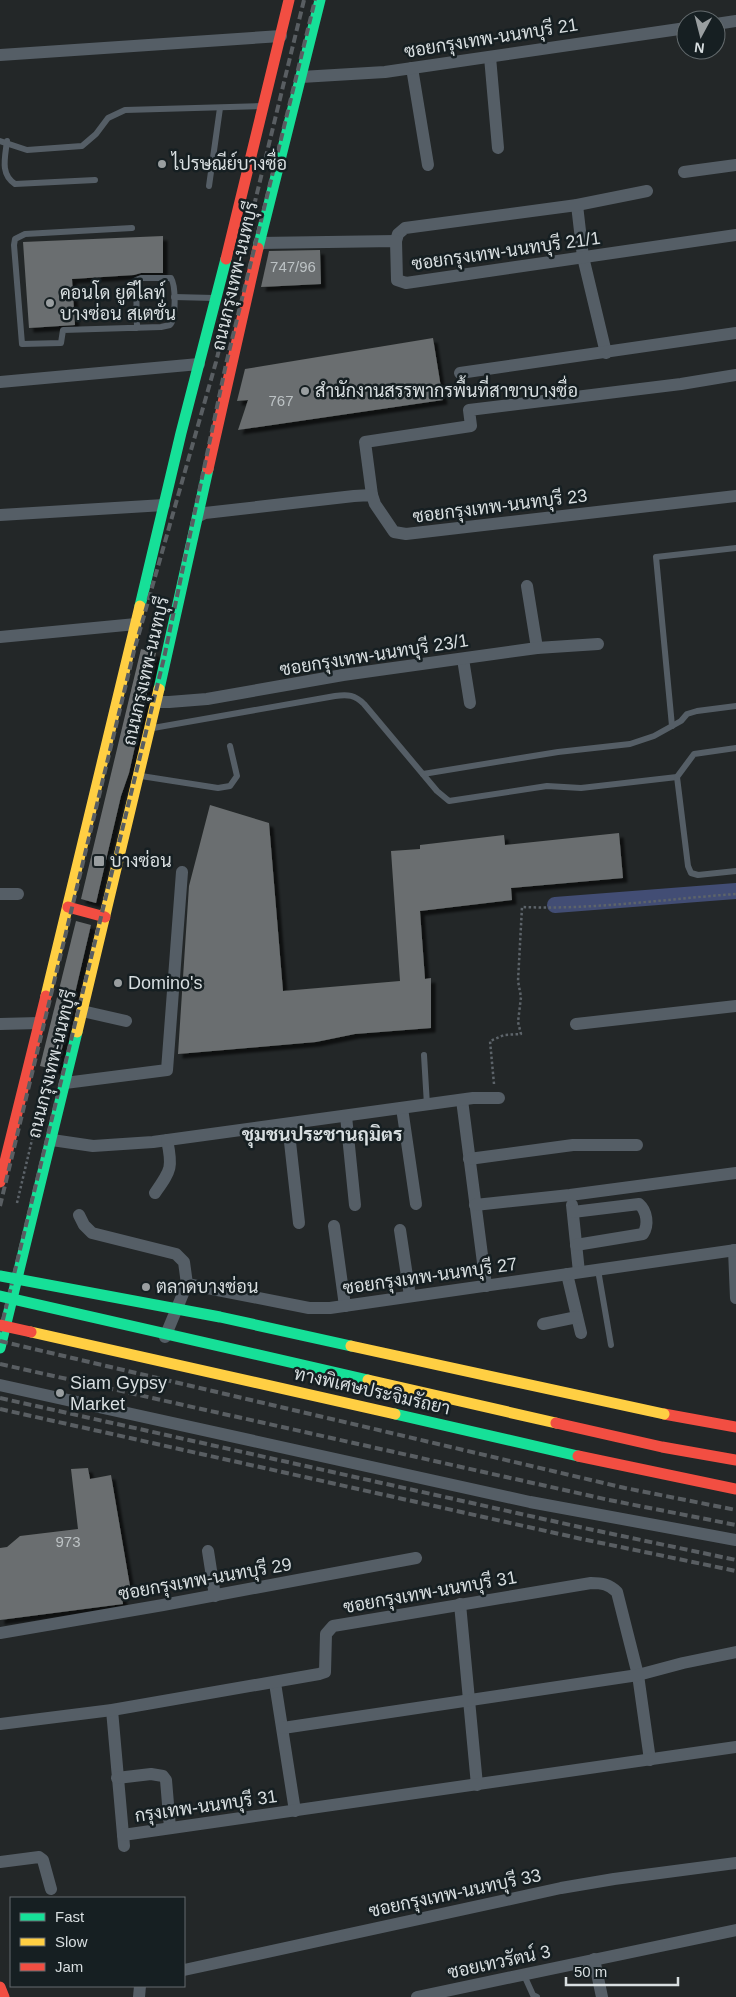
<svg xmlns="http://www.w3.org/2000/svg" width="736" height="1997" viewBox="0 0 736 1997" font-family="Arial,Sarabun,sans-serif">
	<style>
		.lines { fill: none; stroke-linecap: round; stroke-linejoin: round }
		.canal { stroke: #424d74; stroke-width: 16 }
		.building { fill: #6a6e6f; filter: url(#shadow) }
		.path { stroke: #5d646a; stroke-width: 2.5; stroke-dasharray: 2.5 2.5; stroke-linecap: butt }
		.lane { stroke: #555e66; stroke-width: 6 }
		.street { stroke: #555e66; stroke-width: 12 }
		.fast { stroke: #16e098; stroke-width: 11 }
		.slow { stroke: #ffcf43; stroke-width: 11 }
		.jam { stroke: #f24e42; stroke-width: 11 }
		.rail { stroke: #595e62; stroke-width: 4; stroke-dasharray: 8 4; stroke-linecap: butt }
		.fast-bridge { stroke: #16e098; stroke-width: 11 }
		.slow-bridge { stroke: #ffcf43; stroke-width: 11 }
		.jam-bridge { stroke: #f24e42; stroke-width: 11 }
		.poi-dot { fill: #999ea0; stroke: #161f22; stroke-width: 2 }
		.labels { text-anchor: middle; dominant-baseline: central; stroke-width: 5; stroke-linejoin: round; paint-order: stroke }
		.number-label { font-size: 15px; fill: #bcc2c4 }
		.street-label { font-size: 18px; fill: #d8dee0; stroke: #161f22 }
		.poi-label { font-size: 18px; fill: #d8dee0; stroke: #161f22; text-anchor: start }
		.neighbourhood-label { font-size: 19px; font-weight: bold; fill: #d8dee0; stroke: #161f22 }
	</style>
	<defs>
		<filter id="shadow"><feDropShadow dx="4.5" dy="4.5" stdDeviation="1" flood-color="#0009"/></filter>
	</defs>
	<rect width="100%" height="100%" fill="#232728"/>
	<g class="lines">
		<path class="canal" d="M555 905 736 891"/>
	</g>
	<g class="building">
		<path d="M163 236V273H141L134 275 72 279 75 325 29 328 23 242Z"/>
		<path d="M320 250 321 284 261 287 269 251Z"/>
		<path d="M433 338 443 400 238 430 248 400 237 401 245 369Z"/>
		<path d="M141 649 156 653 129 773 121 796 96 903 81 899Z"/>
		<path d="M210 805 269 823 283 991 400 981 391 851 420 849V845L504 835 505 845 619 833 623 878 511 888 512 900 420 911 425 979 431 978V1028L355 1034 316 1042 178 1054 189 886Z"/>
		<path d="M76 921 91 925 57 1070 40 1066Z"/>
		<path d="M88 1468 90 1479 111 1475 131 1592 122 1595 123 1604 0 1620V1548L7 1547 20 1536 78 1529 71 1469Z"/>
	</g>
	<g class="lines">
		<g class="path">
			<path d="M494 1084 490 1041 504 1035 521 1034 518 1022 521 997 518 981 522 907C593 910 665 899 736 894"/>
			<path d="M17 1203 49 1068"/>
		</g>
		<g class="lane">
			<path d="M0 141 27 150 82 146 96 134 108 118 125 110 263 106"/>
			<path d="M7 141C5 158 0 174 15 184L95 180"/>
			<path d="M209 186 220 108"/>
			<path d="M132 228 25 234 15 239 14 245 22 344 61 343 63 330 161 327 170 325C176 319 176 286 171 278H141L136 280 137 328"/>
			<path d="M174 297 214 298"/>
			<path d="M672 726 656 557 736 548"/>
			<path d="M153 728 335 696C348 694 355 695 364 704L437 791 449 801 547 786 581 788 677 777"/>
			<path d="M736 748 694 754 677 777 688 866 691 873 698 875 736 871"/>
			<path d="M423 774 558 752 630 744 654 736 681 721 687 714 697 711 736 706"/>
			<path d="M141 776 218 788 230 786 237 776 230 746"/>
			<path d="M424 1055 427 1105"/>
			<path d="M598 1270 611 1345"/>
			<path d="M524 1975 533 1995 537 1997"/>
		</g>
		<g class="street">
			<path d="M716 24 736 21"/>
			<path d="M0 55 281 36"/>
			<path d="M490 57 498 148"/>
			<path d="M412 68 428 165"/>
			<path d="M301 77 385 72 686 28"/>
			<path d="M684 172 736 165"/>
			<path d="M577 205 583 257 606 353"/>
			<path d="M396 241 398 234 405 228 577 205 647 191"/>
			<path d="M259 243 396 241 397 280 406 283 736 235"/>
			<path d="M460 373 736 333"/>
			<path d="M0 382 199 364"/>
			<path d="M372 495 365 442 471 426 469 410 681 384 736 375"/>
			<path d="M0 515 164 505"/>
			<path d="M199 516 205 513 354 496 372 495 375 504 394 532 406 534 736 496"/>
			<path d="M527 586 537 648"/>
			<path d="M0 637 136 624"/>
			<path d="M463 659 470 703"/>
			<path d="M157 702H169L207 699 343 675 537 648 598 644"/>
			<path d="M0 894H18"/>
			<path d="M82 1011 126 1021"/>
			<path d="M0 1024 39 1023"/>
			<path d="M576 1024 736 1006"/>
			<path d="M65 1083 167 1070 182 872"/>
			<path d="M462 1100 486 1286"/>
			<path d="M402 1108 416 1204"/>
			<path d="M346 1116 355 1205"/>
			<path d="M288 1124 299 1223"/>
			<path d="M52 1140 93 1146 153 1142 473 1098H499"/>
			<path d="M469 1159 573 1145H637"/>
			<path d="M155 1193C171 1170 173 1168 167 1140"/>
			<path d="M475 1205 570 1195 736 1173"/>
			<path d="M572 1205 579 1272"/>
			<path d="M573 1212 639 1204C647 1211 649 1225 643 1234L576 1245"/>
			<path d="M79 1215 84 1225 92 1233 176 1254 184 1262 187 1284"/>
			<path d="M334 1226 345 1306"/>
			<path d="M400 1230 410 1296"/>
			<path d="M734 1250 736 1298"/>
			<path d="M567 1274 581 1333"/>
			<path d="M543 1324 577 1317"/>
			<path d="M165 1337 187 1284 309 1308H330L736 1250"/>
			<path d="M0 1385 530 1502 736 1540"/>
			<path d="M208 1551 215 1596"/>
			<path d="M460 1604 477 1785"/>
			<path d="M0 1633 163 1605 416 1558"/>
			<path d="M275 1683 295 1811"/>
			<path d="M112 1710 124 1846"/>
			<path d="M0 1724 112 1710 319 1674 325 1672 326 1634 333 1626 591 1583C602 1583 609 1584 617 1592L638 1675 650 1760"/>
			<path d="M283 1728 638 1675 683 1663 736 1652"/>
			<path d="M117 1778 151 1774 163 1776 166 1780 170 1828"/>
			<path d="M123 1835 736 1747"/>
			<path d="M0 1862 39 1857 43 1860 51 1889"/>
			<path d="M594 1959 602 1997"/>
			<path d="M184 1970 561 1888 614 1879 736 1863"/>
			<path d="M139 1997 140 1986"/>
			<path d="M417 1997 736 1930"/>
		</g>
		<g class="fast">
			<path d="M258 248 320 0"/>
			<path d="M140 606 181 433 226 259"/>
			<path d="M159 689 208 469"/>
			<path d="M0 1348 77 1032"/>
			<path d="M395 1414 578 1456"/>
		</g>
		<g class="slow">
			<path d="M46 996 140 606"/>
			<path d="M77 1032 159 689"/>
			<path d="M31 1332 395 1414"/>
		</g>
		<g class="jam">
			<path d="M226 259 289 0"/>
			<path d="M208 469 258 248"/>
			<path d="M68 907 105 917"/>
			<path d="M0 1182 46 996"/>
			<path d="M664 1414 736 1427"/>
			<path d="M578 1456 736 1489"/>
			<path d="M0 1987 4 1997"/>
		</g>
		<g class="rail">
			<path d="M0 1206 134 651 216 362 304 0"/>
			<path d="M0 1332 164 658 226 364 315 0"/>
			<path d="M0 1341 625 1488 736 1510"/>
			<path d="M0 1364 609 1500 736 1525"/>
			<path d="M0 1398 584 1528 736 1560"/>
			<path d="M0 1409 582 1539 736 1571"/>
		</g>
		<g class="fast-bridge">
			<path d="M0 1276 220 1317 351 1346"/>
			<path d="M0 1296 368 1380"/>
		</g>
		<g class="slow-bridge">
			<path d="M351 1346 664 1414"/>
			<path d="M368 1380 556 1423"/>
		</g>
		<g class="jam-bridge">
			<path d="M0 1325 31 1332"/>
			<path d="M556 1423 662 1447 736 1460"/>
		</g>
	</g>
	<g class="poi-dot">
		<circle cx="162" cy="164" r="5"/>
		<circle cx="50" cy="303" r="5"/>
		<circle cx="305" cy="391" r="5"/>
		<rect x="93" y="855" width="12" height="12" rx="2.5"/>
		<circle cx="118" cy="983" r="5"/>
		<circle cx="146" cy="1287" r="5"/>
		<circle cx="60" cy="1393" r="5"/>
	</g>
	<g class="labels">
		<g class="number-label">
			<text x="293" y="266">747/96</text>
			<text x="281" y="400">767</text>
			<text x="68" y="1541">973</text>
		</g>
		<g class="street-label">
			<text transform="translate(491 38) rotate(-9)">ซอยกรุงเทพ-นนทบุรี 21</text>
			<text transform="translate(506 251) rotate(-8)">ซอยกรุงเทพ-นนทบุรี 21/1</text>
			<text transform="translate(235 276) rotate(-77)">ถนนกรุงเทพ-นนทบุรี</text>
			<text transform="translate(500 506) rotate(-7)">ซอยกรุงเทพ-นนทบุรี 23</text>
			<text transform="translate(374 655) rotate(-9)">ซอยกรุงเทพ-นนทบุรี 23/1</text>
			<text transform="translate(146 671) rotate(-77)">ถนนกรุงเทพ-นนทบุรี</text>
			<text transform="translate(52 1064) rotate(-76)">ถนนกรุงเทพ-นนทบุรี</text>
			<text transform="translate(430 1276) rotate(-8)">ซอยกรุงเทพ-นนทบุรี 27</text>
			<text transform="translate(372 1391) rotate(13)">ทางพิเศษประจิมรัถยา</text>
			<text transform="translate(205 1579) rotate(-10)">ซอยกรุงเทพ-นนทบุรี 29</text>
			<text transform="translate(430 1592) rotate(-10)">ซอยกรุงเทพ-นนทบุรี 31</text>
			<text transform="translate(206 1806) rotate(-8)">กรุงเทพ-นนทบุรี 31</text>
			<text transform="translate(455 1893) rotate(-12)">ซอยกรุงเทพ-นนทบุรี 33</text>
			<text transform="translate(499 1962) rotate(-12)">ซอยเทวรัตน์ 3</text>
		</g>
		<g class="poi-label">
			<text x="172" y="164">ไปรษณีย์บางซื่อ</text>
			<text x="60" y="293">คอนโด ยูดีไลท์<tspan x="60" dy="21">บางซ่อน สเตชั่น</tspan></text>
			<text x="315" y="391">สำนักงานสรรพากรพื้นที่สาขาบางซื่อ</text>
			<text x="110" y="861">บางซ่อน</text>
			<text x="128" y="983">Domino's</text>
			<text x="156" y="1287">ตลาดบางซ่อน</text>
			<text x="70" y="1383">Siam Gypsy<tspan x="70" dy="21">Market</tspan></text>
		</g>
		<g class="neighbourhood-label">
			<text x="322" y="1134">ชุมชนประชานฤมิตร</text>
		</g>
	</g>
	<rect x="10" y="1897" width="175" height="90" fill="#161f22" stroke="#646b6e"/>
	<rect x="20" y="1913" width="25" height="8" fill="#16e098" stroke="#646b6e"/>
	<text x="55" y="1922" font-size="15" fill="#d8dee0">Fast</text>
	<rect x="20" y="1938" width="25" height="8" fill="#ffcf43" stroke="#646b6e"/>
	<text x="55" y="1947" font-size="15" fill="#d8dee0">Slow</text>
	<rect x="20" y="1963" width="25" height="8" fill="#f24e42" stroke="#646b6e"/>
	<text x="55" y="1972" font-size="15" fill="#d8dee0">Jam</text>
	<g transform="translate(701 35) rotate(187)"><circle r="24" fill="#161f22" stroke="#646b6e"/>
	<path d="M0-4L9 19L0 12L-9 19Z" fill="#999ea0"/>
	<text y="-8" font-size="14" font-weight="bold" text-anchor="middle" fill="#d8dee0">N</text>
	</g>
	<path d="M566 1977v8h112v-8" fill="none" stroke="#d8dee0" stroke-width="2.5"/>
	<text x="574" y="1977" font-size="15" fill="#d8dee0" stroke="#161f22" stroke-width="4" paint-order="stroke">50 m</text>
</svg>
